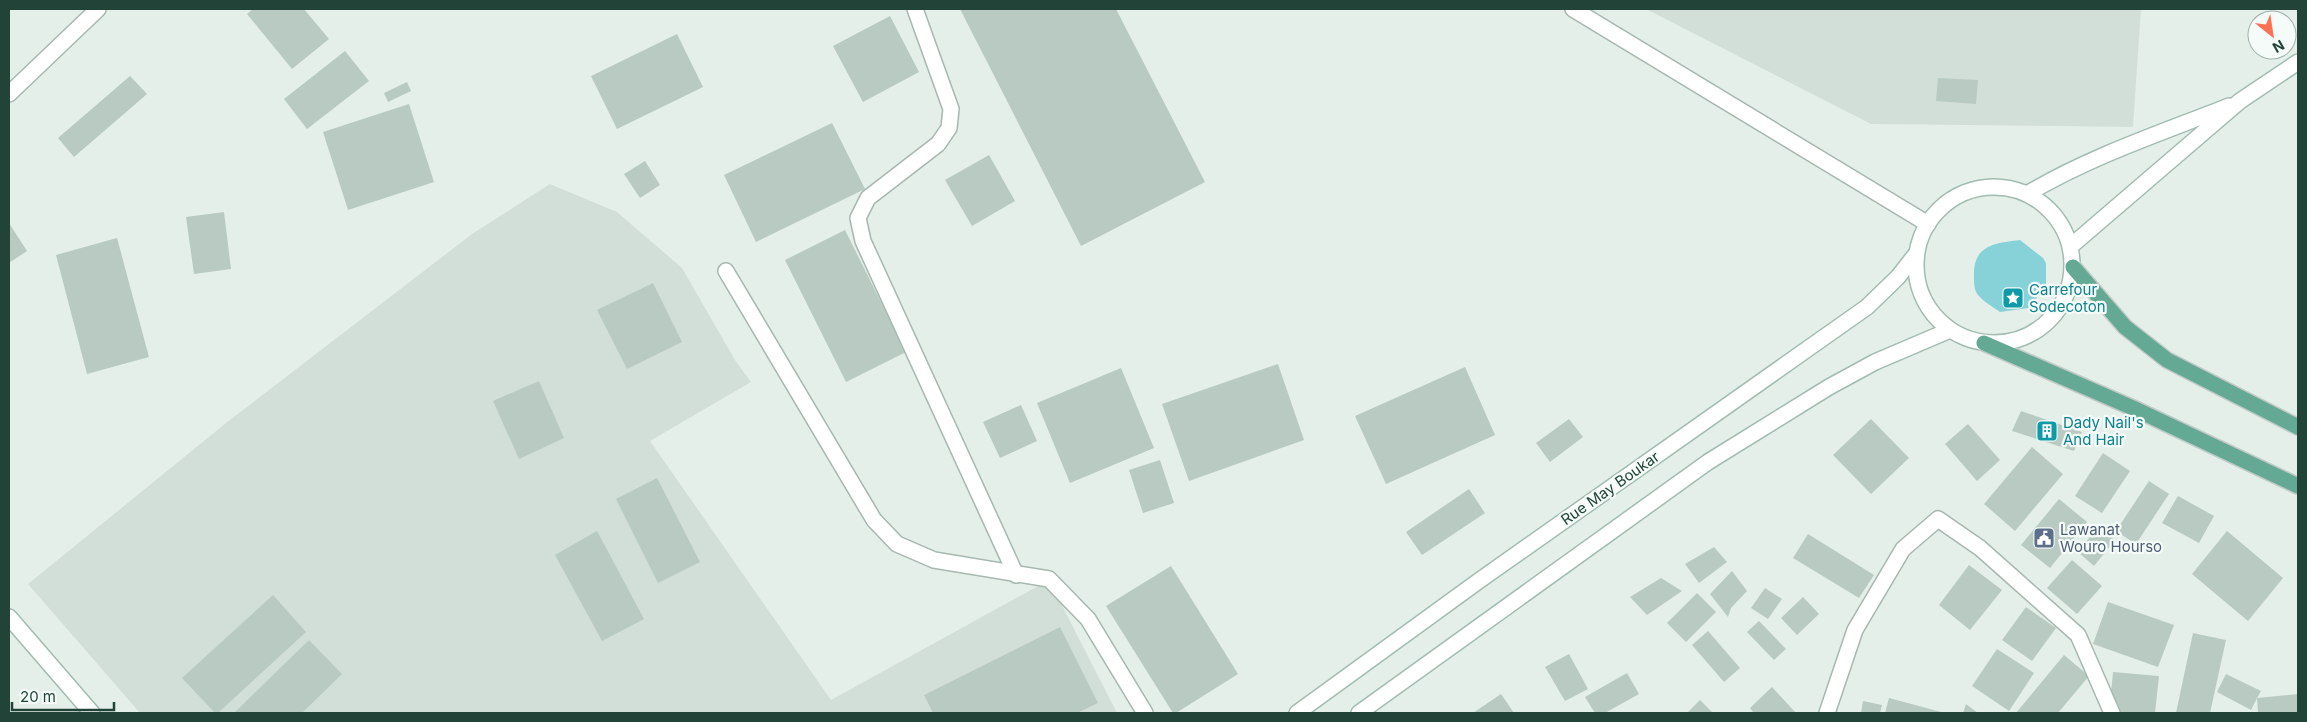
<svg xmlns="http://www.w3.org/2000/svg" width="2307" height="722" viewBox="0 0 2307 722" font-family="Inter,sans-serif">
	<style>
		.built { fill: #d2dfd8 }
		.water { fill: #87d2d9 }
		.building { fill: #b9cac2 }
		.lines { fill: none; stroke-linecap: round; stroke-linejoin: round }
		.street-casing { stroke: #a6b8b0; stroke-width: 18 }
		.secondary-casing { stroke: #a1bcb1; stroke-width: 18 }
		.primary-casing { stroke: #c1cac7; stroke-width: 18 }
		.street { stroke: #fff; stroke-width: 15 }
		.secondary { stroke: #fff; stroke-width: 15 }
		.primary { stroke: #64a993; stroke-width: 15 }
		.labels { text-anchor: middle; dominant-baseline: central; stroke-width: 4.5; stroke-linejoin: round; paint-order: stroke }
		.culture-label { font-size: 15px; fill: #0d838f; stroke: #f5fbf8; text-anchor: start }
		.street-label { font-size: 15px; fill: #214338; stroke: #f5fbf8 }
		.service-label { font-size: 15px; fill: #4e5e75; stroke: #f5fbf8; text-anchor: start }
	</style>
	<rect width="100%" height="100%" fill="#e4efe9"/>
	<g class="built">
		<path d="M1646 9H2141L2133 127 1871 124Z"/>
		<path d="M550 184 617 212 682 268 735 360 751 382 650 441 831 700 1049 580 1117 713H140L28 584 226 423 472 234Z"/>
	</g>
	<path class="water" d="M2020 240 2043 258 2046 263V285L2029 308 2000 312C1993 307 1984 302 1978 295 1974 290 1974 283 1974 276 1973 245 1995 243 2020 240Z"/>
	<g class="building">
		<path d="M253 9H304L329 39 292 69 247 14Z"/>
		<path d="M960 9H1116L1205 182 1081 246Z"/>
		<path d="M890 16 919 72 863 102 833 46Z"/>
		<path d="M677 34 703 87 617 129 591 76Z"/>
		<path d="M345 51 369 81 307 129 284 99Z"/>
		<path d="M130 76 147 94 74 157 58 138Z"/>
		<path d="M1938 78 1978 80 1976 104 1936 101Z"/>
		<path d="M407 82 411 91 388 102 384 93Z"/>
		<path d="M409 104 434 182 348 210 323 132Z"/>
		<path d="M832 123 865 189 756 242 724 175Z"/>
		<path d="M989 155 1015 201 972 226 945 180Z"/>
		<path d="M645 161 660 185 640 198 624 174Z"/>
		<path d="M224 212 231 269 194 274 186 217Z"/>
		<path d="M9 223 27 251 9 263Z"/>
		<path d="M845 230 906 352 846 382 785 260Z"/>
		<path d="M117 238 149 357 87 374 56 255Z"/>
		<path d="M653 283 682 342 627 369 597 310Z"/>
		<path d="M1278 364 1304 440 1189 481 1162 404Z"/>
		<path d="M1465 367 1495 435 1386 484 1355 416Z"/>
		<path d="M1121 368 1154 448 1070 483 1037 403Z"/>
		<path d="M539 381 564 438 519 459 493 401Z"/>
		<path d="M1021 405 1037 441 1000 458 983 422Z"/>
		<path d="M2021 411 2082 432 2074 451 2012 431Z"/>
		<path d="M1569 419 1583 437 1550 462 1536 443Z"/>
		<path d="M1871 419 1909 458 1871 494 1833 455Z"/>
		<path d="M1968 424 2000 460 1977 481 1945 444Z"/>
		<path d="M2032 447 2063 474 2015 531 1984 504Z"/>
		<path d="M2103 453 2130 471 2102 513 2075 496Z"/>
		<path d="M1160 460 1174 503 1143 513 1129 470Z"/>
		<path d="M657 478 700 562 658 583 616 499Z"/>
		<path d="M2149 481 2169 494 2136 544 2116 531Z"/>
		<path d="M1469 489 1485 513 1422 555 1406 532Z"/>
		<path d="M2178 496 2214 516 2199 543 2162 523Z"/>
		<path d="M2059 499 2087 522 2050 568 2021 545Z"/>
		<path d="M2098 527 2115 540 2094 566 2078 552Z"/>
		<path d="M597 531 644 619 602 641 555 555Z"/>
		<path d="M2227 531 2283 578 2248 621 2192 574Z"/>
		<path d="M1808 534 1874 575 1859 598 1793 558Z"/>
		<path d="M1714 547 1727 562 1699 583 1685 564Z"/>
		<path d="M2072 560 2102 586 2077 614 2047 588Z"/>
		<path d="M1969 565 2002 590 1970 630 1939 605Z"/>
		<path d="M1171 566 1238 674 1176 713H1173L1106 606Z"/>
		<path d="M1732 571 1747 591 1731 608 1728 617 1710 594Z"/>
		<path d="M1661 578 1682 591 1647 615 1630 597Z"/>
		<path d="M1765 588 1782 599 1768 619 1751 608Z"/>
		<path d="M1697 593 1716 612 1686 642 1667 623Z"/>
		<path d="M273 595 306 632 218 713H215L182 678Z"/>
		<path d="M1803 597 1819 614 1797 635 1781 618Z"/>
		<path d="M2108 602 2174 625 2158 667 2093 644Z"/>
		<path d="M2026 607 2056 628 2032 661 2002 640Z"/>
		<path d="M1759 621 1786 649 1774 660 1747 632Z"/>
		<path d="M1060 627 1098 703 1077 713H933L924 695Z"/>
		<path d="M1708 631 1740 668 1724 682 1692 645Z"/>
		<path d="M2193 633 2226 640 2210 713H2176Z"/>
		<path d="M309 640 342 674 302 713H234Z"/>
		<path d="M1997 649 2034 673 2009 711 1972 686Z"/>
		<path d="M1569 654 1588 689 1565 701 1545 667Z"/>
		<path d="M2064 655 2089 676 2058 713H2016Z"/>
		<path d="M2113 672 2159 676 2155 713H2109Z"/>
		<path d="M1627 673 1639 694 1605 713H1595L1585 697Z"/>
		<path d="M2226 674 2261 691 2257 698 2298 694V713H2258L2257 698 2251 710 2217 692Z"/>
		<path d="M1772 687 1796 713H1754L1750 708Z"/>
		<path d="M1501 694 1514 713H1473Z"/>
		<path d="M1889 698 1945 713H1885Z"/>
		<path d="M1700 700 1713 713H1687Z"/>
		<path d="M1863 701 1882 705 1880 713H1861Z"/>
		<path d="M1966 704 1978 713H1963Z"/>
	</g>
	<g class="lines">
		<g class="street-casing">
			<g id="street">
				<path d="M915 9 951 109 949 128 938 144 868 198 858 218 863 241 1016 575"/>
				<path d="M1573 9 1928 224"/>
				<path d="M9 94 98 9"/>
				<path d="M726 271 874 520 897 544 934 560 1049 579 1088 619 1145 713"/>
				<path d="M1827 713 1855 630 1903 549 1938 519 1980 548 2078 635 2112 713"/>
			</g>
		</g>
		<g class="secondary-casing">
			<g id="secondary">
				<circle cx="1994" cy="265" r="78"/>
				<path d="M2027 194C2091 156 2161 133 2229 106"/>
				<path d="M2071 246 2240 101 2298 62"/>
				<path d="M9 617 92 713"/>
				<path d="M1297 713 1480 580 1867 307 1898 277 1916 254"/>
				<path d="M1359 713 1708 462 1829 387 1875 362 1950 330"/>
			</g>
		</g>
		<g class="primary-casing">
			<g id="primary">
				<path d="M2073 267 2125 327 2167 360 2298 427"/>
				<path d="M1984 343 2133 408 2298 486"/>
			</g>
		</g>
		<use href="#street" class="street"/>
		<use href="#secondary" class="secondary"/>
		<use href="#primary" class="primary"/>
	</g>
	<defs>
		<g id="sight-square" transform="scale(1.125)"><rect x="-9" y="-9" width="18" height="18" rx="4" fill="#0f9aa8" stroke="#f5fbf8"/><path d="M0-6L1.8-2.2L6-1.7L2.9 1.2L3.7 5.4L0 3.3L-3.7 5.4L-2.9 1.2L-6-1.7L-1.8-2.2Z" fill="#fff"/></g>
		<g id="building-square" transform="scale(1.125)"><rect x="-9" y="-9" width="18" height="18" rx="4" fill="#0f9aa8" stroke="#f5fbf8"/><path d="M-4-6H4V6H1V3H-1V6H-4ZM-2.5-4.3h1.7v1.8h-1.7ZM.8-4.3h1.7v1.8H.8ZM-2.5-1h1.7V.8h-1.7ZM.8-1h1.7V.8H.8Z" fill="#fff"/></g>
		<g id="civic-square" transform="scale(1.125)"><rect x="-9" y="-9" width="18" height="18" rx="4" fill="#5c6f8a" stroke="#f5fbf8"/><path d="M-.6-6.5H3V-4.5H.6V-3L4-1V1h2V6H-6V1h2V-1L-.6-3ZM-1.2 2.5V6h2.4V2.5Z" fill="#fff"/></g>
	</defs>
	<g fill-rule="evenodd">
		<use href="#sight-square" x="2013" y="298"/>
		<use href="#building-square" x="2047" y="431"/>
		<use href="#civic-square" x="2044" y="538"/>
	</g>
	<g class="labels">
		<g class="culture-label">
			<text x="2029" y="289">Carrefour<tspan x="2029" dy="17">Sodecoton</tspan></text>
			<text x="2063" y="422">Dady Nail's<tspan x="2063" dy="17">And Hair</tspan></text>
		</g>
		<g class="street-label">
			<text transform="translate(1610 488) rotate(-35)">Rue May Boukar</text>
		</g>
		<g class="service-label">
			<text x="2060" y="529">Lawanat<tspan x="2060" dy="17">Wouro Hourso</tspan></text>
		</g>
	</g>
	<rect width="2307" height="722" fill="none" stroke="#214338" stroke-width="20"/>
	<g transform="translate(2272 35) rotate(150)"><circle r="24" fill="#f5fbf8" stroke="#a0b1ab"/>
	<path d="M0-4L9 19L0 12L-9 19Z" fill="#ff7152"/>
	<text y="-8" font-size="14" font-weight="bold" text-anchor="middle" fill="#214338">N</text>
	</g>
	<path d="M12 702v8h102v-8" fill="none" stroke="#214338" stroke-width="2.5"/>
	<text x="20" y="702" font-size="15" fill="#214338" stroke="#f5fbf8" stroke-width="4" paint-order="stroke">20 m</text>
</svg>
